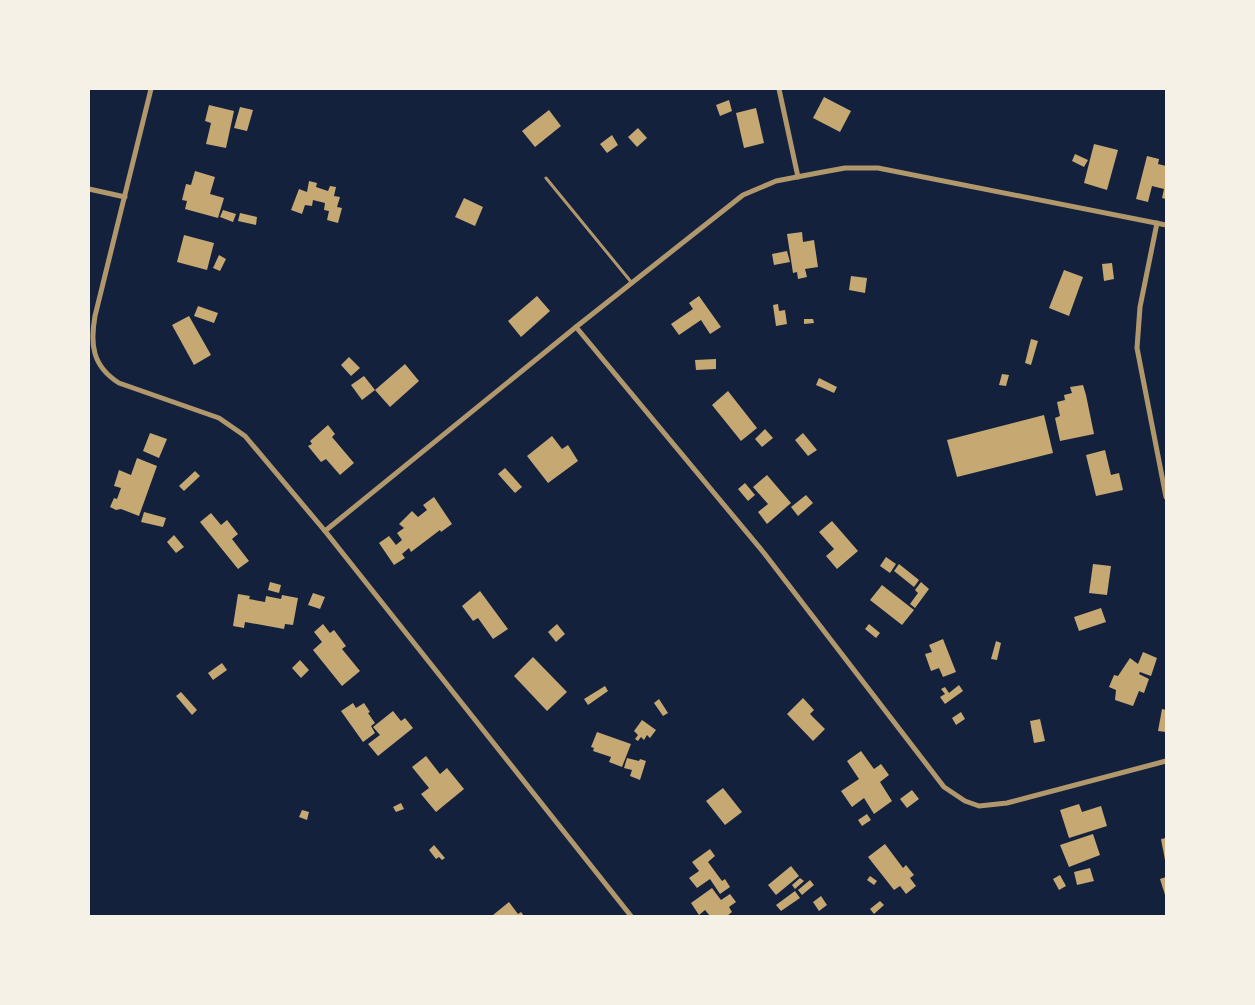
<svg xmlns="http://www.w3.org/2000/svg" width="1255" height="1005" viewBox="0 0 1255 1005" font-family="'Work Sans',sans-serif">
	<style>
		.building { fill: #c6a872 }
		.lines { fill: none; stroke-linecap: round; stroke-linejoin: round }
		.service { stroke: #b1986c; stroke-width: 3 }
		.minor { stroke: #b1986c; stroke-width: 5 }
	</style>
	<rect width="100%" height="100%" fill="#14213d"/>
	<g class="building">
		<path d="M824 97 851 111 840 132 813 118Z"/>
		<path d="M729 100 732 111 720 116 716 105Z"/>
		<path d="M209 105 234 111 226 148 206 144 211 123 205 121Z"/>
		<path d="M240 107 253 110 247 131 234 128Z"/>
		<path d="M756 108 764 143 744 148 736 113Z"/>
		<path d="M549 110 561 126 535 147 522 131Z"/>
		<path d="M638 128 647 138 637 147 628 137Z"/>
		<path d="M612 135 618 145 607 153 600 144Z"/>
		<path d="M1094 144 1118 150 1107 190 1084 183Z"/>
		<path d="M1075 154 1088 160 1084 167 1072 161Z"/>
		<path d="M1147 156 1159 159 1158 164 1166 166V199L1162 198 1164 189 1152 186 1148 202 1136 199Z"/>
		<path d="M195 171 215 177 210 194 224 198 218 218 185 209 187 201 182 200 186 184 191 185Z"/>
		<path d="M309 181 317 183 316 187 328 191 330 186 336 187 334 196 340 197 337 207 342 208 338 223 327 220 329 211 324 210 325 203 313 200 312 206 305 205 302 214 291 210 299 189 307 192Z"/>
		<path d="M464 198 483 207 475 226 455 217Z"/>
		<path d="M223 210 236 214 233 222 220 217Z"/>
		<path d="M240 213 257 217 256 225 238 221Z"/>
		<path d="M802 232 803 242 814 240 818 267 805 269 807 277 798 279 797 272 793 273 787 234Z"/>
		<path d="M184 235 214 243 207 270 177 262Z"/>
		<path d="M787 251 790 262 774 265 772 254Z"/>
		<path d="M219 255 226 259 220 271 213 268Z"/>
		<path d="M1112 263 1114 279 1104 281 1102 264Z"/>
		<path d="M1064 270 1083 277 1069 316 1049 308Z"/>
		<path d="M851 276 867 278 865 293 849 290Z"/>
		<path d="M537 296 550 311 521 337 508 321Z"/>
		<path d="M699 296 721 327 710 334 701 320 679 335 671 324 693 309 689 303Z"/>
		<path d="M778 304 779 311 785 310 787 324 776 326 773 305Z"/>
		<path d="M198 306 218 313 214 323 194 316Z"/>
		<path d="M189 316 211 355 194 365 172 325Z"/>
		<path d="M804 319H813L814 323 804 324Z"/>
		<path d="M1031 339 1038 341 1031 365 1025 363Z"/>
		<path d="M349 357 360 368 351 376 341 365Z"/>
		<path d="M716 359V369L696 370 695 360Z"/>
		<path d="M405 364 419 381 390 407 375 390Z"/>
		<path d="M1002 374 1009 375 1006 386 999 385Z"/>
		<path d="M364 376 375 390 362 400 351 385Z"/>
		<path d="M819 378 837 387 834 393 816 385Z"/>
		<path d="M1083 385 1086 395 1094 434 1060 441 1055 418 1060 416 1057 402 1065 400 1064 395 1072 393 1070 387Z"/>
		<path d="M728 391 757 428 741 441 712 405Z"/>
		<path d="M1044 415 1053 453 957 477 947 440Z"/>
		<path d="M328 425 335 434 332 437 354 463 340 475 326 459 321 462 308 446 312 444 310 441Z"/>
		<path d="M765 429 773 438 762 447 755 439Z"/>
		<path d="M150 433 167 439 159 458 143 451Z"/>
		<path d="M803 433 817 450 808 456 795 440Z"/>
		<path d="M552 436 562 449 568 445 578 461 548 483 527 456Z"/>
		<path d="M1105 450 1111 475 1119 473 1123 490 1096 496 1086 455Z"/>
		<path d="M137 458 157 466 139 516 121 509 116 510 110 507 114 498 117 499 121 488 114 486 119 470 131 475Z"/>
		<path d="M505 468 522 487 515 493 498 474Z"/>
		<path d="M195 471 200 476 184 491 179 486Z"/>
		<path d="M767 475 791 503 767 524 758 512 768 504 753 487Z"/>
		<path d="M745 483 755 495 748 501 738 489Z"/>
		<path d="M806 495 813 503 798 516 791 507Z"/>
		<path d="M434 497 452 524 441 532 440 530 411 552 409 548 402 554 405 558 394 565 379 543 389 536 396 545 402 540 397 533 404 528 399 524 412 511 418 517 427 510 423 505Z"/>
		<path d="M144 512 166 518 163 527 141 522Z"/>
		<path d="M211 513 221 525 227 520 238 534 232 539 249 561 238 569 200 522Z"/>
		<path d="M832 521 858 551 837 569 826 556 834 549 819 532Z"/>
		<path d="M174 535 184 547 176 553 167 542Z"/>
		<path d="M886 557 896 564 890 573 880 566Z"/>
		<path d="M899 564 919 580 914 587 894 571Z"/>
		<path d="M1093 564 1111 566 1107 595 1089 593Z"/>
		<path d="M270 582 281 585 279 593 268 590Z"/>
		<path d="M921 582 929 589 915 608 910 604 918 593 915 590Z"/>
		<path d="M882 585 914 610 902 625 870 600Z"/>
		<path d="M480 591 508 629 493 639 478 618 473 621 462 606Z"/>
		<path d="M313 593 325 597 320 609 308 605Z"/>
		<path d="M238 594 250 596 249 599 265 602 266 596 281 599 282 595 298 598 293 625 285 624 284 629 245 622 244 628 233 626Z"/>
		<path d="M1101 608 1106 622 1079 631 1074 617Z"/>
		<path d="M323 624 330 633 334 630 346 646 342 649 360 671 342 686 313 650 322 642 314 632Z"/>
		<path d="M557 624 565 634 556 642 548 632Z"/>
		<path d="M869 624 880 633 876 638 865 629Z"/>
		<path d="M943 639 956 672 943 677 939 668 931 671 925 654 932 652 929 645Z"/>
		<path d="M996 641 1001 643 997 660 991 659Z"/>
		<path d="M1143 652 1157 658 1151 676 1140 672 1139 674 1149 679 1144 693 1139 691 1133 706 1115 700 1116 690 1109 687 1114 675 1118 676 1130 658 1138 664Z"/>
		<path d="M533 657 567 692 547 711 514 676Z"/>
		<path d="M300 660 309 670 301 678 292 668Z"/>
		<path d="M222 663 227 670 213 680 208 673Z"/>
		<path d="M959 685 963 691 945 704 940 697 945 694 941 689 945 687 949 693Z"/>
		<path d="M605 686 608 691 588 705 584 699Z"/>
		<path d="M181 692 197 710 192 715 176 696Z"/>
		<path d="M803 698 814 710 810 714 825 729 813 741 787 714Z"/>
		<path d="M659 699 668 713 663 716 654 703Z"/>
		<path d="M353 703 356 708 364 703 370 712 368 713 375 723 371 726 375 733 363 742 341 711Z"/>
		<path d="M1162 709 1166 710V732L1158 731Z"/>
		<path d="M393 711 401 721 405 718 413 728 378 756 368 744 380 735 373 727Z"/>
		<path d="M961 712 965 719 956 725 952 718Z"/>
		<path d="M1040 719 1045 741 1034 743 1030 721Z"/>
		<path d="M642 720 656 730 650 738 647 735 644 740 641 737 638 741 635 739 638 735 634 731Z"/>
		<path d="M597 732 631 744 622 767 609 762 611 757 593 751 594 748 591 747Z"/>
		<path d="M861 751 874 769 881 764 889 775 880 782 892 801 874 814 864 798 852 807 841 791 859 779 847 761Z"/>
		<path d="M426 756 440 774 447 768 464 789 436 812 421 794 429 788 412 767Z"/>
		<path d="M627 758 639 761 640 759 646 761 640 780 630 776 632 770 624 768Z"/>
		<path d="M723 788 742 812 725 825 706 801Z"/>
		<path d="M912 790 919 799 907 808 900 799Z"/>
		<path d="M401 803 404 809 396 812 393 807Z"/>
		<path d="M1079 804 1082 812 1101 806 1107 826 1069 838 1060 810Z"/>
		<path d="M302 810 309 812 307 820 299 817Z"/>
		<path d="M867 814 871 820 862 826 858 820Z"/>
		<path d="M1093 834 1100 855 1069 867 1060 845Z"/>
		<path d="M1166 838V860H1165L1161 839Z"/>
		<path d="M885 844 903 868 906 865 914 875 910 878 916 886 906 894 900 886 894 890 868 857Z"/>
		<path d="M434 845 445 858 442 860 439 857 436 859 429 850Z"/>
		<path d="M710 849 715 856 708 862 722 881 725 879 730 887 720 894 710 879 697 888 689 878 699 871 692 862Z"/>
		<path d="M791 866 799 876 776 895 768 885Z"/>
		<path d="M1090 868 1094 881 1077 885 1074 872Z"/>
		<path d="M1060 875 1066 886 1059 890 1053 879Z"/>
		<path d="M870 876 877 881 874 885 867 880Z"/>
		<path d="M1166 877V898L1160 879Z"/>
		<path d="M800 878 804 881 795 889 792 885Z"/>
		<path d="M810 880 814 885 802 895 798 890Z"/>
		<path d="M712 888 721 900 730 894 736 902 729 907 732 912 727 916H710L705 910 699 915 691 903Z"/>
		<path d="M795 891 800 898 781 911 776 905Z"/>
		<path d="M821 896 827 905 819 911 813 902Z"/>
		<path d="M880 901 884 905 874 914 870 909Z"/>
		<path d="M509 902 518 914 521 912 524 916H494L493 915Z"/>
	</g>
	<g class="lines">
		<path class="service" d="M546 178 632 283"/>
		<g class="minor">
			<path d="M151 89 95 316C90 344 92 366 119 383L219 418 245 436 325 531 631 916"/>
			<path d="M779 89 798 177"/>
			<path d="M89 189 125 197"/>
			<path d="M1157 223 1140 307 1137 348 1166 497"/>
			<path d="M576 327 764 553 944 787 965 801 979 806 1007 803 1166 761"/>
			<path d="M325 531 576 327 743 195 776 181 823 172 845 168H878L1166 225"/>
		</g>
	</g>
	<rect width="1255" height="1005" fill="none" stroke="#f6f1e7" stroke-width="180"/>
</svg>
